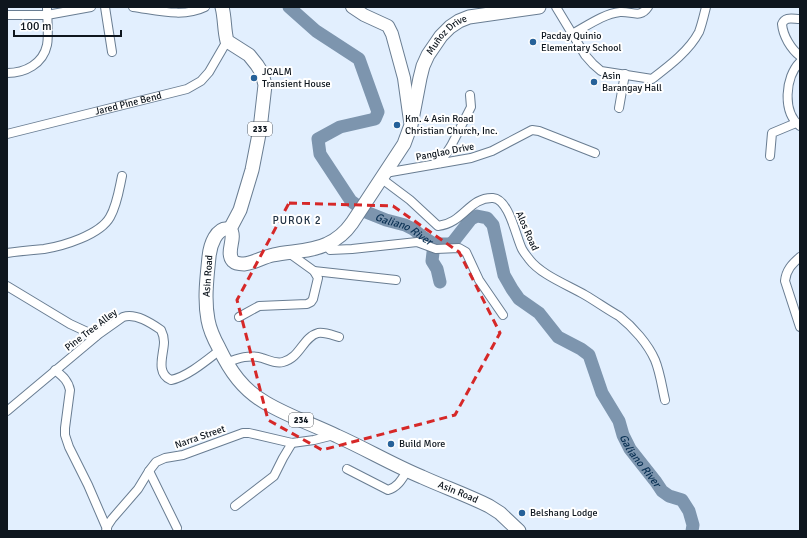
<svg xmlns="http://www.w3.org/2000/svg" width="807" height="538" viewBox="0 0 807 538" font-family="Signika,sans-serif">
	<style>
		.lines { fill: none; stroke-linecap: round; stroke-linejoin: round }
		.river { stroke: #7d95ae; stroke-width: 13 }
		.street-casing { stroke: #697d92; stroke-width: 10 }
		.secondary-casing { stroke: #697d92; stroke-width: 14 }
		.primary-casing { stroke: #697d92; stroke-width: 15 }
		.street { stroke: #fff; stroke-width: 8 }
		.secondary { stroke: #fff; stroke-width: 12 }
		.primary { stroke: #fff; stroke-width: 13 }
		.marked { fill: none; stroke: #d62828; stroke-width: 3; stroke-dasharray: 8 5; stroke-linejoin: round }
		.poi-dot { fill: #266199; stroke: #fff; stroke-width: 1.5 }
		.labels { text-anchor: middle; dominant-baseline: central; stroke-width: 4; stroke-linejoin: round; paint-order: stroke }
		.shield { fill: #fff; stroke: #565c62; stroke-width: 1 }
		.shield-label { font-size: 9px; font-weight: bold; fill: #0e161e }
		.poi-label { font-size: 10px; fill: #0e161e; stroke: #fff; text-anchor: start }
		.street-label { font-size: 10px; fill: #0e161e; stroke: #fff }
		.neighbourhood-label { font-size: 11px; letter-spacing: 1px; fill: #213244; stroke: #fff }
		.water-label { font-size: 11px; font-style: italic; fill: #093053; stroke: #fff }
	</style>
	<rect width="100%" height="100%" fill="#e2effe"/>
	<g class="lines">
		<g class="river">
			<path id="s1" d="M289 7 316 31 359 59 378 112 375 119 340 127 318 139 320 154 351 201 366 212 386 220 405 225 413 229 423 237 434 244H449L453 242 471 219 477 216 487 218 493 225 504 275 512 289 519 299 539 313 558 337 581 349 589 355 602 393 619 421 623 435 630 449 656 482 662 491 669 496 682 500 689 511 693 525 692 531"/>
			<path d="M434 244 432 261 437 269 440 282"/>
		</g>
		<g class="street-casing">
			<g id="street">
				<path d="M105 7 112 52"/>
				<path d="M133 7C156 10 183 18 205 7"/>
				<path d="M556 7 585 55 593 64 601 71 652 79C669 66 689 51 699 32 702 24 704 15 706 7"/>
				<path d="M7 15H47L91 7"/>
				<path d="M800 19C793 19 785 16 782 24 783 36 791 49 800 56"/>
				<path d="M572 34C587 26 603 14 620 12 632 11 640 19 648 7"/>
				<path d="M800 62C785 77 782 112 800 126"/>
				<path d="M7 73C25 73 43 64 47 45 49 36 47 17 47 7"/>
				<path d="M619 108 625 74"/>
				<path id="s2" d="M7 134 187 89 201 81 209 72 227 41"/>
				<path d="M770 156 772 133 796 123"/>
				<path d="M440 163 451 146 471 107 470 95"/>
				<path d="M385 173 471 158 492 151 532 130 539 131 595 153"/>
				<path d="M382 179 410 200 438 226C464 223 469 197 493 198 509 199 516 237 522 249 524 253 527 256 529 259 541 275 568 285 585 295 597 302 608 310 619 316 633 327 648 344 655 360 660 372 662 387 665 400"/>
				<path d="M326 245 330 250 352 249 417 242 436 249 459 248 466 252 479 280 503 315"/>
				<path d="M7 253C19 251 32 250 44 249 63 246 100 235 110 217 117 205 119 190 122 176"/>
				<path d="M800 257C792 264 786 270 785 281L800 327"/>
				<path d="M314 271 396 280"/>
				<path d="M7 286 70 324 96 336"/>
				<path d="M239 317 259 306 307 304 311 302 313 299 318 278 314 271 289 253"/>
				<path d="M226 363C238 358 250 354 262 358 269 360 275 364 283 362 300 358 303 337 318 333 325 332 332 335 339 337"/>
				<path d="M55 370C62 376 68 380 70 390L65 428V435L69 447 88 485 107 529"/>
				<path d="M7 411 99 334 123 317C136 313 151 323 161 330 163 334 164 338 164 342 164 354 155 373 171 380 187 377 207 360 220 350"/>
				<path d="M347 469 388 490C398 487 402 479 407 471"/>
				<path d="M149 471 177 528"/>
				<path d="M235 506 274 476 283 458 292 443"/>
				<path d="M106 531 108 525 112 519 138 489 149 471 156 462 165 458 183 455 243 433H249L292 443 314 440 334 435"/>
			</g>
		</g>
		<g class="secondary-casing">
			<path id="secondary" d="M352 7 364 15 388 26 392 34 404 78 410 121"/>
		</g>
		<g class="primary-casing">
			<g id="primary">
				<path d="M222 7C225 18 224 30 227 41L249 55 257 65 262 73 265 85 260 129 252 170 240 210 230 229"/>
				<path id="s3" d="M230 229C216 226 210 246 209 257 207 277 204 299 208 320 210 331 214 339 219 348 230 371 243 390 266 403 288 416 314 425 337 436 366 449 393 465 422 477 444 487 467 495 489 506L500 513 519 531"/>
				<path id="s4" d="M230 229C237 238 225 252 233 261 236 264 240 264 244 264 254 263 263 257 273 255 290 251 311 252 327 244 338 239 345 233 352 223L404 144 411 125 420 78 423 66 428 55 441 36 450 27 459 21 469 17 539 7"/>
			</g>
		</g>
		<use href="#street" class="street"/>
		<use href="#secondary" class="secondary"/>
		<use href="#primary" class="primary"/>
	</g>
	<path class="marked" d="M289 203 393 206 459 252 500 333 455 415 322 450 268 420 237 300Z"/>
	<g class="poi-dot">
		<circle cx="533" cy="42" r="4"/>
		<circle cx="254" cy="78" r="4"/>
		<circle cx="594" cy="82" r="4"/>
		<circle cx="397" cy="125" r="4"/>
		<circle cx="391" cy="444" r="4"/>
		<circle cx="522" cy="513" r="4"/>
	</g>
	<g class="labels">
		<g class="shield">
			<rect x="248" y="122" width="24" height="14" rx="3"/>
			<rect x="289" y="413" width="24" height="14" rx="3"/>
		</g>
		<g class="shield-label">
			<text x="260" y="129">233</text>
			<text x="301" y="420">234</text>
		</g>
		<g class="poi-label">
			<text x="541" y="36">Pacday Quinio<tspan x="541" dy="12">Elementary School</tspan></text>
			<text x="262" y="72">JCALM<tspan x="262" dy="12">Transient House</tspan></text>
			<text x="602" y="76">Asin<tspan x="602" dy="12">Barangay Hall</tspan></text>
			<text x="405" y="119">Km. 4 Asin Road<tspan x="405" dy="12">Christian Church, Inc.</tspan></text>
			<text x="399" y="444">Build More</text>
			<text x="530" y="513">Belshang Lodge</text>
		</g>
		<g class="street-label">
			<text stroke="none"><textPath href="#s4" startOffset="379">Muñoz Drive</textPath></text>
			<text stroke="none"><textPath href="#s2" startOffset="125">Jared Pine Bend</textPath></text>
			<text transform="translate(445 152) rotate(-11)">Panglao Drive</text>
			<text transform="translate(527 231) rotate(66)">Alos Road</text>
			<text transform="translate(208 276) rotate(-86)">Asin Road</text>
			<text transform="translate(91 330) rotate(-37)">Pine Tree Alley</text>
			<text transform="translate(200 437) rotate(-19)">Narra Street</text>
			<text stroke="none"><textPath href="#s3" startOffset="418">Asin Road</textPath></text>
		</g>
		<g class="neighbourhood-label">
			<text x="297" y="220">PUROK 2</text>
		</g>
		<g class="water-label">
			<text stroke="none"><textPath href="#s1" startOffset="344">Galiano River</textPath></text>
			<text stroke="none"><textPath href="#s1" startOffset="742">Galiano River</textPath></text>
		</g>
	</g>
	<rect width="807" height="538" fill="none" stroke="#0e161e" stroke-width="16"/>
	<path d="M14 30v6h107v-6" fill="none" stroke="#0e161e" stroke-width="2"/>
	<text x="20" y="30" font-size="12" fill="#0e161e" stroke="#ffffff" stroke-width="3" paint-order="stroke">100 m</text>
</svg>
